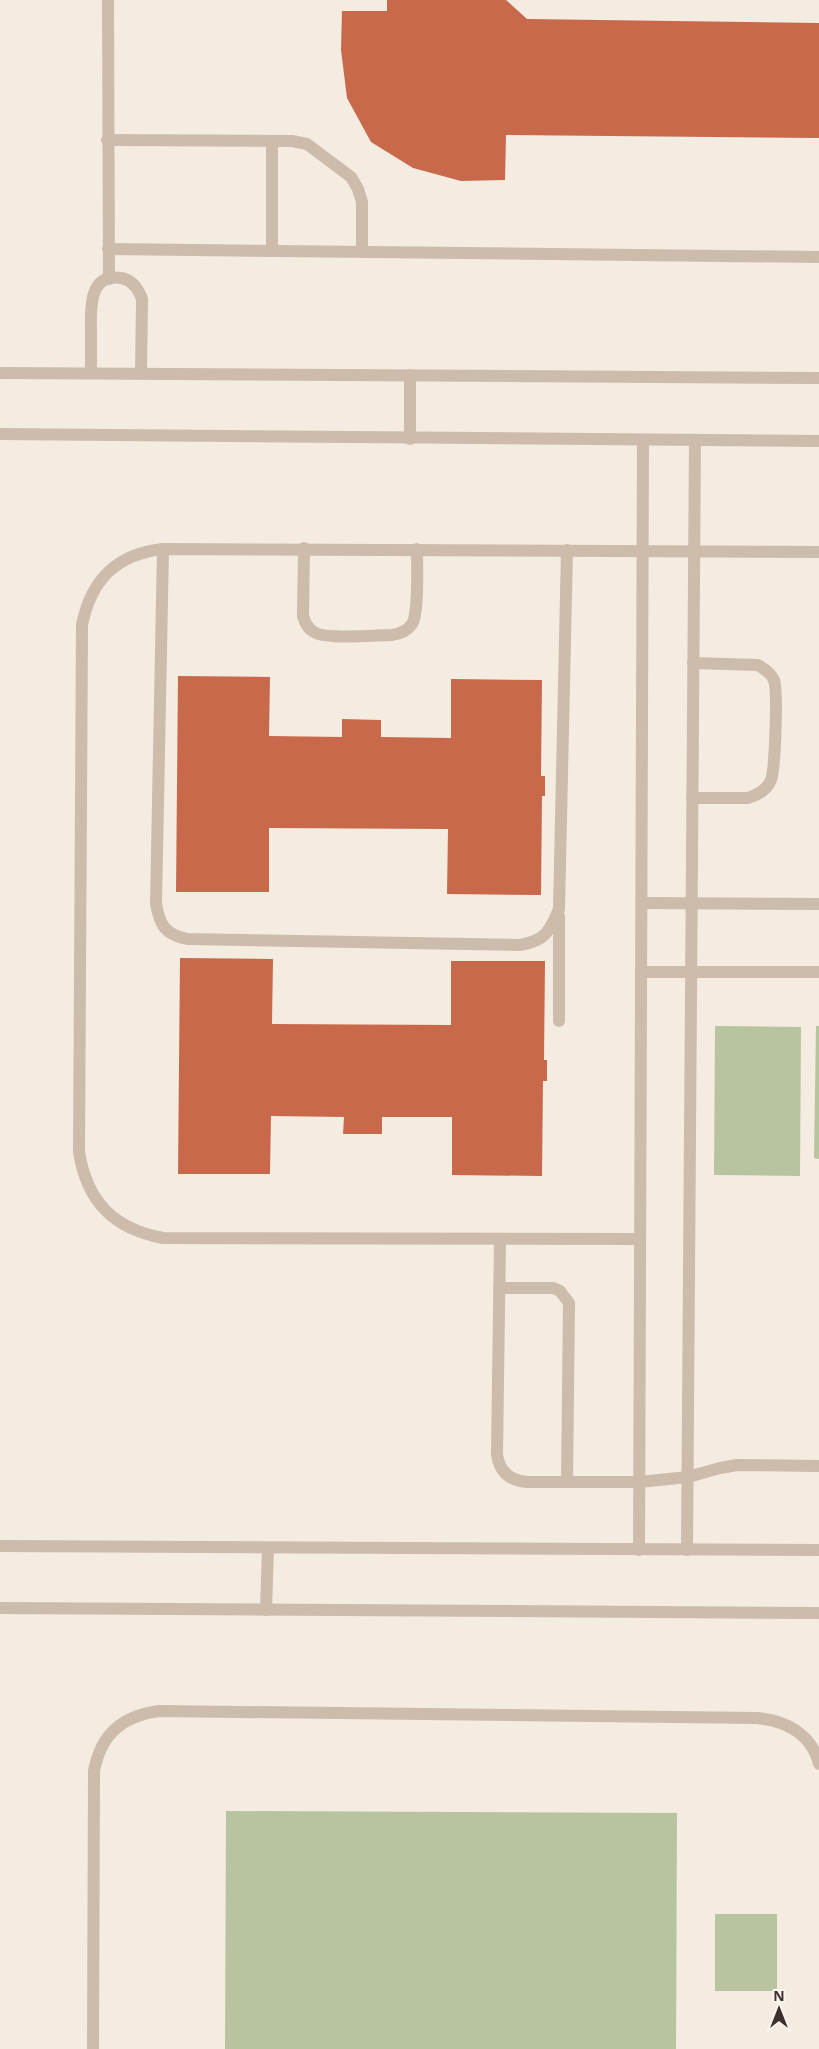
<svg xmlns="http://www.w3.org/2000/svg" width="819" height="2049" viewBox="0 0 819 2049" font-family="'Noto Sans',sans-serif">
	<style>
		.green { fill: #b8c4a0 }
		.building { fill: #c8694b }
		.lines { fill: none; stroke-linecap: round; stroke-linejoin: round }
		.service { stroke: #cdbbac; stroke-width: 12 }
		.minor { stroke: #cdbbac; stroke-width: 12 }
	</style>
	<rect width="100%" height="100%" fill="#f4ebe1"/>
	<g class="green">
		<path d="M715 1026 801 1027 800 1176 714 1175Z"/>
		<path d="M816 1026H819V1159L814 1158Z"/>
		<path d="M226 1811 677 1813 676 2049H225Z"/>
		<rect x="715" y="1914" width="62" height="77"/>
	</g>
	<g class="building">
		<path d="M387 0H506L527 19 819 23V138L506 135 505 180 461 181 413 168 371 142 347 98 341 50 342 11H387Z"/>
		<path d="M178 676 270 677 269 736 342 737V719L381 720V737L451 738V679L542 680 541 776H545V796H542L541 895 447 894 448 829 269 828V892H176Z"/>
		<path d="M180 958 273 959 272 1024 451 1025V961H545L544 1060H547V1081H543L542 1176 452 1175V1117H382V1134H343L344 1117 271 1116 270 1174H178Z"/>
	</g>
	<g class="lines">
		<g class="service">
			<path d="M108 0 109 279"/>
			<path d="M107 140 292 141 307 144 351 177 358 189 362 202V252"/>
			<path d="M108 249 819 257"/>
			<path d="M272 251V141"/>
			<path d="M91 373C91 360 91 347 91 334 91 312 87 273 121 278 132 280 138 288 142 299L141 373"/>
			<path d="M304 548 303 616C305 623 308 629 314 632 325 640 377 635 392 635 400 634 407 631 412 624 419 613 417 565 417 549"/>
			<path d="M163 549 156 904C160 926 165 934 187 939L520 945C545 941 550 931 559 909L567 550"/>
			<path d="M692 798H748C758 795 767 790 771 780 775 770 778 691 774 680 771 673 765 669 758 665L693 663"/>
			<path d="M642 903 819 904"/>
			<path d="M559 916V1021"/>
			<path d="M641 972H819"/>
			<path d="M500 1239 497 1454C499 1472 510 1481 528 1482H639L688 1477 720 1468 737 1465 819 1466"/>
			<path d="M640 1239 163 1238C114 1229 87 1202 79 1152L82 625C91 580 116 554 163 549L819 552"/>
			<path d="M499 1288H553L560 1291 569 1303 567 1482"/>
			<path d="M639 1550 643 440"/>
			<path d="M687 1550 695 440"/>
			<path d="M93 2049 94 1771C101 1734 122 1716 159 1711L756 1718C785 1720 812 1734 819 1764"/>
		</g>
		<g class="minor">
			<path d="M0 373 819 378"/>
			<path d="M410 375V439"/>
			<path d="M0 434 819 441"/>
			<path d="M0 1546 819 1550"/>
			<path d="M0 1608 819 1613"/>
			<path d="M266 1610 268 1548"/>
		</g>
	</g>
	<g transform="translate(779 2009)" stroke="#fbf5ee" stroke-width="4" paint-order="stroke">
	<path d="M0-4L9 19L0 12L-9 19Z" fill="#3b302b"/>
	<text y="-8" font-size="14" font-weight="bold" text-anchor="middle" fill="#3b302b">N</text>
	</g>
</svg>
